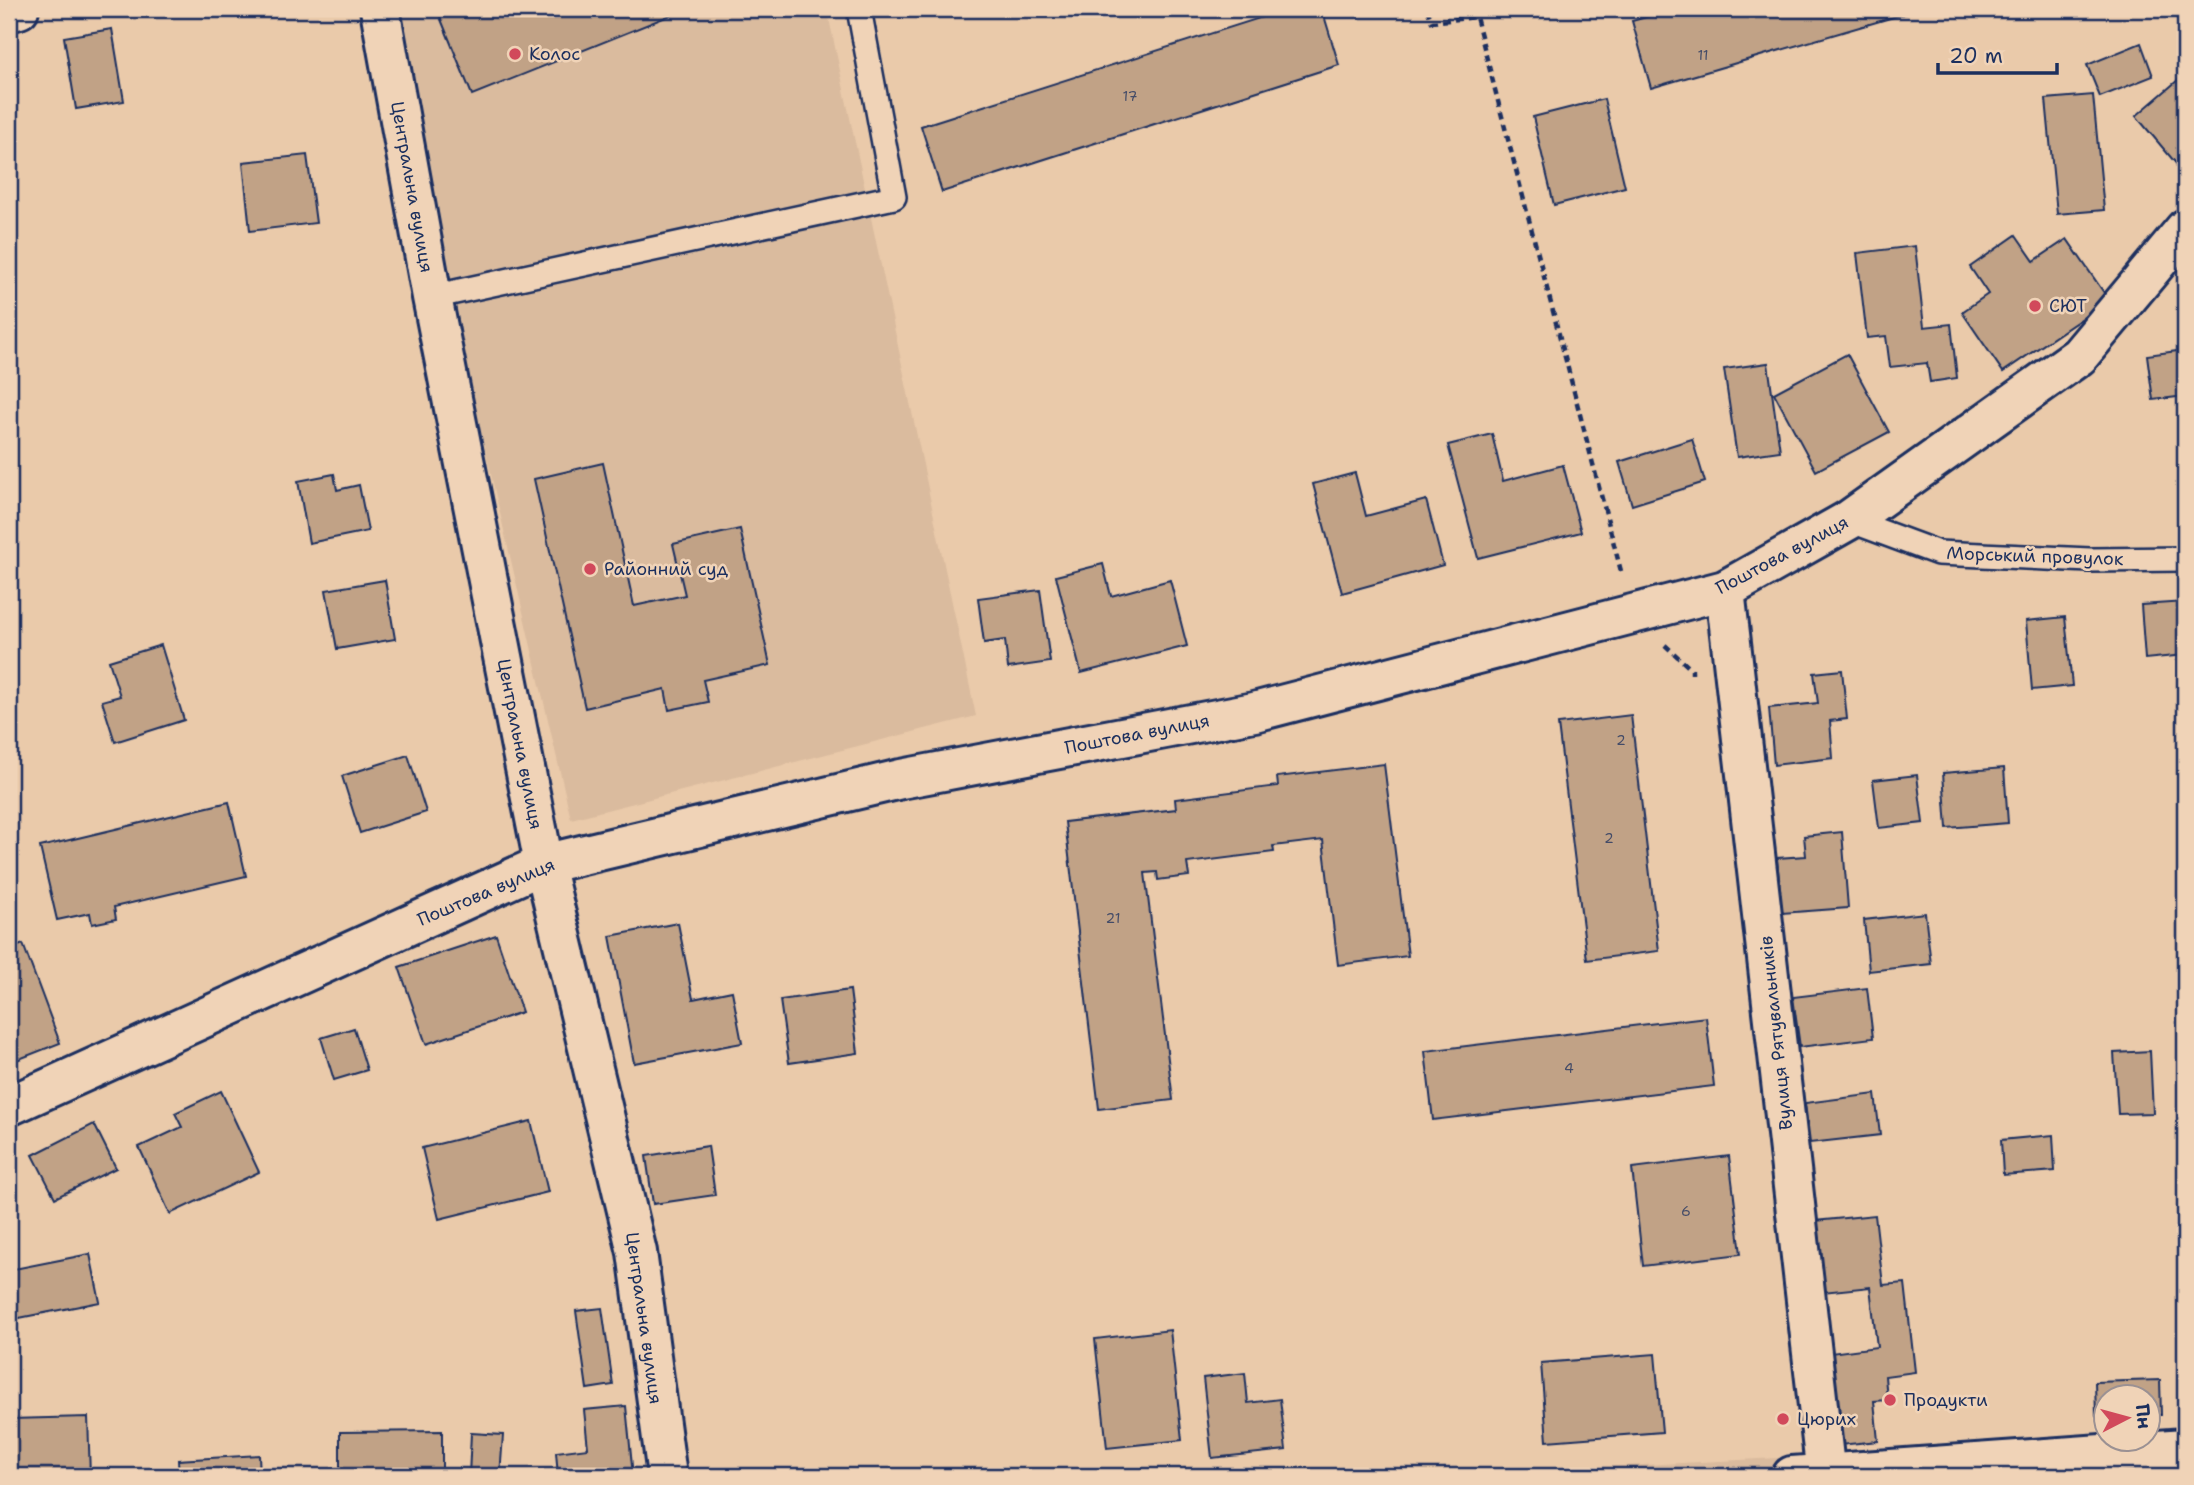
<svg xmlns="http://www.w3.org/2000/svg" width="2194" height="1485" viewBox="0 0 2194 1485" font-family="'Shantell Sans',sans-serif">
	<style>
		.built { fill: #dabb9e }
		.building { fill: #c1a286; stroke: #1b2f5e; stroke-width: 2 }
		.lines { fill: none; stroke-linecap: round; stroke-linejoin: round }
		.lane-casing { stroke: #1b2f5e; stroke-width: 28 }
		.street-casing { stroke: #1b2f5e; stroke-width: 44 }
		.secondary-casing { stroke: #1b2f5e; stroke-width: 44 }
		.path { stroke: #1b2f5e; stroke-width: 4.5; stroke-dasharray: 7 5; stroke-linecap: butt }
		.lane { stroke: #f0d3b7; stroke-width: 23 }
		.street { stroke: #f0d3b7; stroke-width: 38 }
		.secondary { stroke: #f0d3b7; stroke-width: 38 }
		.poi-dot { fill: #d1495b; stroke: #f0d3b7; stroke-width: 2.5 }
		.labels { text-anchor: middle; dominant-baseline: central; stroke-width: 5; stroke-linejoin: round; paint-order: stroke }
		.number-label { font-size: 14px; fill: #444c68 }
		.poi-label { font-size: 18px; fill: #1b2f5e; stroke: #f0d3b7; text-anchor: start }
		.street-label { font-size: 18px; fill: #1b2f5e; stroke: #f0d3b7 }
	</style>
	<rect width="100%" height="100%" fill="#eacaaa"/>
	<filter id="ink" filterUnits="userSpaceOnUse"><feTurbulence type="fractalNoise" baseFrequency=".0143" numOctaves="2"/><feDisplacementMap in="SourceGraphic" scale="14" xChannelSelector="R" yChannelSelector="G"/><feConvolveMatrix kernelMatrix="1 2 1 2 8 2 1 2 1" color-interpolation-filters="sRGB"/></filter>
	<g filter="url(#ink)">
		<g class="built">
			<path d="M383 9H827L976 716 571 819Z"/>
			<path d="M2185 1425V1476H1428L1837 1455 2106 1432V1440H2148L2149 1429Z"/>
		</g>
		<g class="building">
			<path d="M447 9H680L681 11 472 95 438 12Z"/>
			<path d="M1288 9H1322L1339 65 942 192 921 126Z"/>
			<path d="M1675 9H1921L1651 88 1632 21Z"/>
			<path d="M112 29 124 101 76 109 64 37Z"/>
			<path d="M2141 43 2153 76 2100 97 2087 65Z"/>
			<path d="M2185 74V172L2184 173 2136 116Z"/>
			<path d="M2093 95 2104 210 2057 214 2046 99Z"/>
			<path d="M1604 99 1625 187 1554 205 1533 117Z"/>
			<path d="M307 155 316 223 250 231 243 162Z"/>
			<path d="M2016 235 2034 261 2067 239 2109 300 2003 372 1962 312 1988 294 1970 267Z"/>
			<path d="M1915 246 1924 327 1951 324 1957 378 1930 382 1927 363 1890 367 1886 336 1867 338 1857 253Z"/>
			<path d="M2185 350V396L2153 400 2147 355Z"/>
			<path d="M1847 354 1889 432 1816 471 1774 393Z"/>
			<path d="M1768 363 1780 451 1737 457 1724 369Z"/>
			<path d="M1492 434 1503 481 1563 465 1581 532 1478 558 1448 445Z"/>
			<path d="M1692 439 1705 482 1632 505 1619 462Z"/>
			<path d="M603 463 634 606 685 595 673 544 740 529 770 665 703 680 708 702 669 710 665 689 585 708 534 479Z"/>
			<path d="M1355 473 1366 516 1426 500 1443 565 1342 593 1313 484Z"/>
			<path d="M334 474 337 490 359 485 368 531 309 543 298 481Z"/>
			<path d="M1103 564 1111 596 1170 580 1187 646 1081 673 1056 576Z"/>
			<path d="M385 580 395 639 337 649 326 590Z"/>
			<path d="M1040 590 1050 662 1008 668 1005 640 984 643 978 598Z"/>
			<path d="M2185 602V655L2145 659 2141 605Z"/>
			<path d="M2065 617 2072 686 2032 690 2026 621Z"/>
			<path d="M161 645 184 720 115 742 102 701 120 696 109 661Z"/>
			<path d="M1842 670 1847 719 1830 721 1833 758 1774 765 1769 708 1818 703 1814 673Z"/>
			<path d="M1631 715 1659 951 1587 960 1558 724Z"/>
			<path d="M408 755 426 812 360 833 342 776Z"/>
			<path d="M1384 764 1408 956 1338 965 1323 840 1273 846 1274 852 1187 863 1189 876 1158 880 1157 872 1145 873 1173 1100 1099 1109 1065 822 1176 809 1175 799 1278 786 1277 777Z"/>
			<path d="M2004 768 2008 823 1947 828 1943 773Z"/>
			<path d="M1917 775 1923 823 1879 828 1873 780Z"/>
			<path d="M229 802 246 876 114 907 116 919 92 924 90 913 57 920 40 847Z"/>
			<path d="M1842 832 1848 908 1782 913 1777 858 1806 856 1804 836Z"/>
			<path d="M1925 913 1931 964 1869 971 1864 920Z"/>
			<path d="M678 923 693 999 732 991 742 1043 634 1063 610 936Z"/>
			<path d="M496 935 522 1012 426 1044 399 967Z"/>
			<path d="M23 944 60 1043 9 1063V950Z"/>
			<path d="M1867 988 1873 1038 1800 1047 1793 997Z"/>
			<path d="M850 990 858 1053 789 1063 780 1000Z"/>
			<path d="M1706 1017 1714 1086 1433 1120 1425 1051Z"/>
			<path d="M354 1028 367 1070 334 1080 321 1038Z"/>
			<path d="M2150 1051 2153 1113 2118 1114 2114 1053Z"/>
			<path d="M221 1091 259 1172 170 1214 139 1147 182 1127 175 1113Z"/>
			<path d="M1875 1094 1880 1135 1810 1143 1805 1103Z"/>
			<path d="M531 1121 548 1192 439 1219 422 1148Z"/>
			<path d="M94 1124 116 1168 55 1198 33 1155Z"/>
			<path d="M2053 1135 2055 1171 2003 1175 2001 1140Z"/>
			<path d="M708 1146 715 1195 653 1204 646 1156Z"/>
			<path d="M1729 1156 1741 1254 1643 1266 1632 1168Z"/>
			<path d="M1875 1215 1883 1285 1905 1283 1915 1372 1885 1376 1887 1400 1874 1401 1878 1441 1840 1445 1830 1353 1877 1347 1870 1287 1823 1292 1815 1221Z"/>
			<path d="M90 1254 100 1302 9 1320V1270Z"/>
			<path d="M602 1308 613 1385 587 1389 576 1311Z"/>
			<path d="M1170 1330 1182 1440 1107 1448 1095 1339Z"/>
			<path d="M1655 1354 1662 1432 1547 1441 1541 1363Z"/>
			<path d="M1245 1373 1248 1403 1280 1399 1286 1450 1212 1458 1203 1378Z"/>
			<path d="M2160 1380 2161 1415H2148V1398H2106V1416H2096L2095 1382Z"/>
			<path d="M626 1406 633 1476H558L556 1452 588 1448 584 1410Z"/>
			<path d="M88 1417 90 1476H9V1419Z"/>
			<path d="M442 1431V1476H340V1432Z"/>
			<path d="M471 1433 503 1435 500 1476H469Z"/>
			<path d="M259 1455 260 1476H179L178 1460Z"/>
		</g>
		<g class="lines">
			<g class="lane-casing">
				<g id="lane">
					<path d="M432 297 894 197 859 9"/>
					<path d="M1849 520 1938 553 2090 560 2185 559"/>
				</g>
			</g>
			<g class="street-casing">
				<g id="street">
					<path d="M9 12 19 9"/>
					<path d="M1725 590 1826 1476"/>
					<path d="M9 1106 544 864 901 779 1254 712 1725 590 1849 520 2079 356 2185 229"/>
					<path d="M1792 1476 2185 1448"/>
				</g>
			</g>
			<g class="secondary-casing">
				<path id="secondary" d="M380 9 432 297 544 864 637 1252 667 1476"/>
			</g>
			<g class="path">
				<path d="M1427 9 1432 22 1476 17 1622 575"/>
				<path d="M1665 645 1692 670V674"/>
			</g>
			<use href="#lane" class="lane"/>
			<use href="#street" class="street"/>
			<use href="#secondary" class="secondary"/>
		</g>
	</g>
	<g class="poi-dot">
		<circle cx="515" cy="54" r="7"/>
		<circle cx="2035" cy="306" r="7"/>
		<circle cx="590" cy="569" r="7"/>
		<circle cx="1890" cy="1400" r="7"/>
		<circle cx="1783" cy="1419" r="7"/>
	</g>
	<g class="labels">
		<g class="number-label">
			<text x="1703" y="55">11</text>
			<text x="1130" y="96">17</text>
			<text x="1621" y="740">2</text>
			<text x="1609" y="838">2</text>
			<text x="1113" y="918">21</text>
			<text x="1569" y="1068">4</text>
			<text x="1686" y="1211">6</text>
		</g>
		<g class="poi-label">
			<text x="529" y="54">Колос</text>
			<text x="2049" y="306">СЮТ</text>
			<text x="604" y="569">Районний суд</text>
			<text x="1904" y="1400">Продукти</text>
			<text x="1797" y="1419">Цюрих</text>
		</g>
		<g class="street-label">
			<text transform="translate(412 187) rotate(80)">Центральна вулиця</text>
			<text transform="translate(1782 555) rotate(-28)">Поштова вулиця</text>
			<text transform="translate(2035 556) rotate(2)">Морський провулок</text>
			<text transform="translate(1137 734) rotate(-11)">Поштова вулиця</text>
			<text transform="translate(520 744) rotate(79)">Центральна вулиця</text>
			<text transform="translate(486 892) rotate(-23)">Поштова вулиця</text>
			<text transform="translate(1776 1033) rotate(-96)">Вулиця Рятувальників</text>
			<text transform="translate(644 1318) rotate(82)">Центральна вулиця</text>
		</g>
	</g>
	<rect width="2194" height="1485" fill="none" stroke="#f0d3b7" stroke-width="35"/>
	<rect x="18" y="18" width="2159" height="1450" fill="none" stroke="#1b2f5e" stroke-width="2.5" filter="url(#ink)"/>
	<g transform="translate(2127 1418) rotate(84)"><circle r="33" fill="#f0d3b7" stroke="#9b9193" stroke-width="2"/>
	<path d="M0-5L12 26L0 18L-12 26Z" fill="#d1495b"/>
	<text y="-10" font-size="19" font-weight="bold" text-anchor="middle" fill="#1b2f5e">Пн</text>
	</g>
	<path d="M1938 63v10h119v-10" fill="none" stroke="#1b2f5e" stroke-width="3.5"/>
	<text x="1949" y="63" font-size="21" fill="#1b2f5e" stroke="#f0d3b7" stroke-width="5" paint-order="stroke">20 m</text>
</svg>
